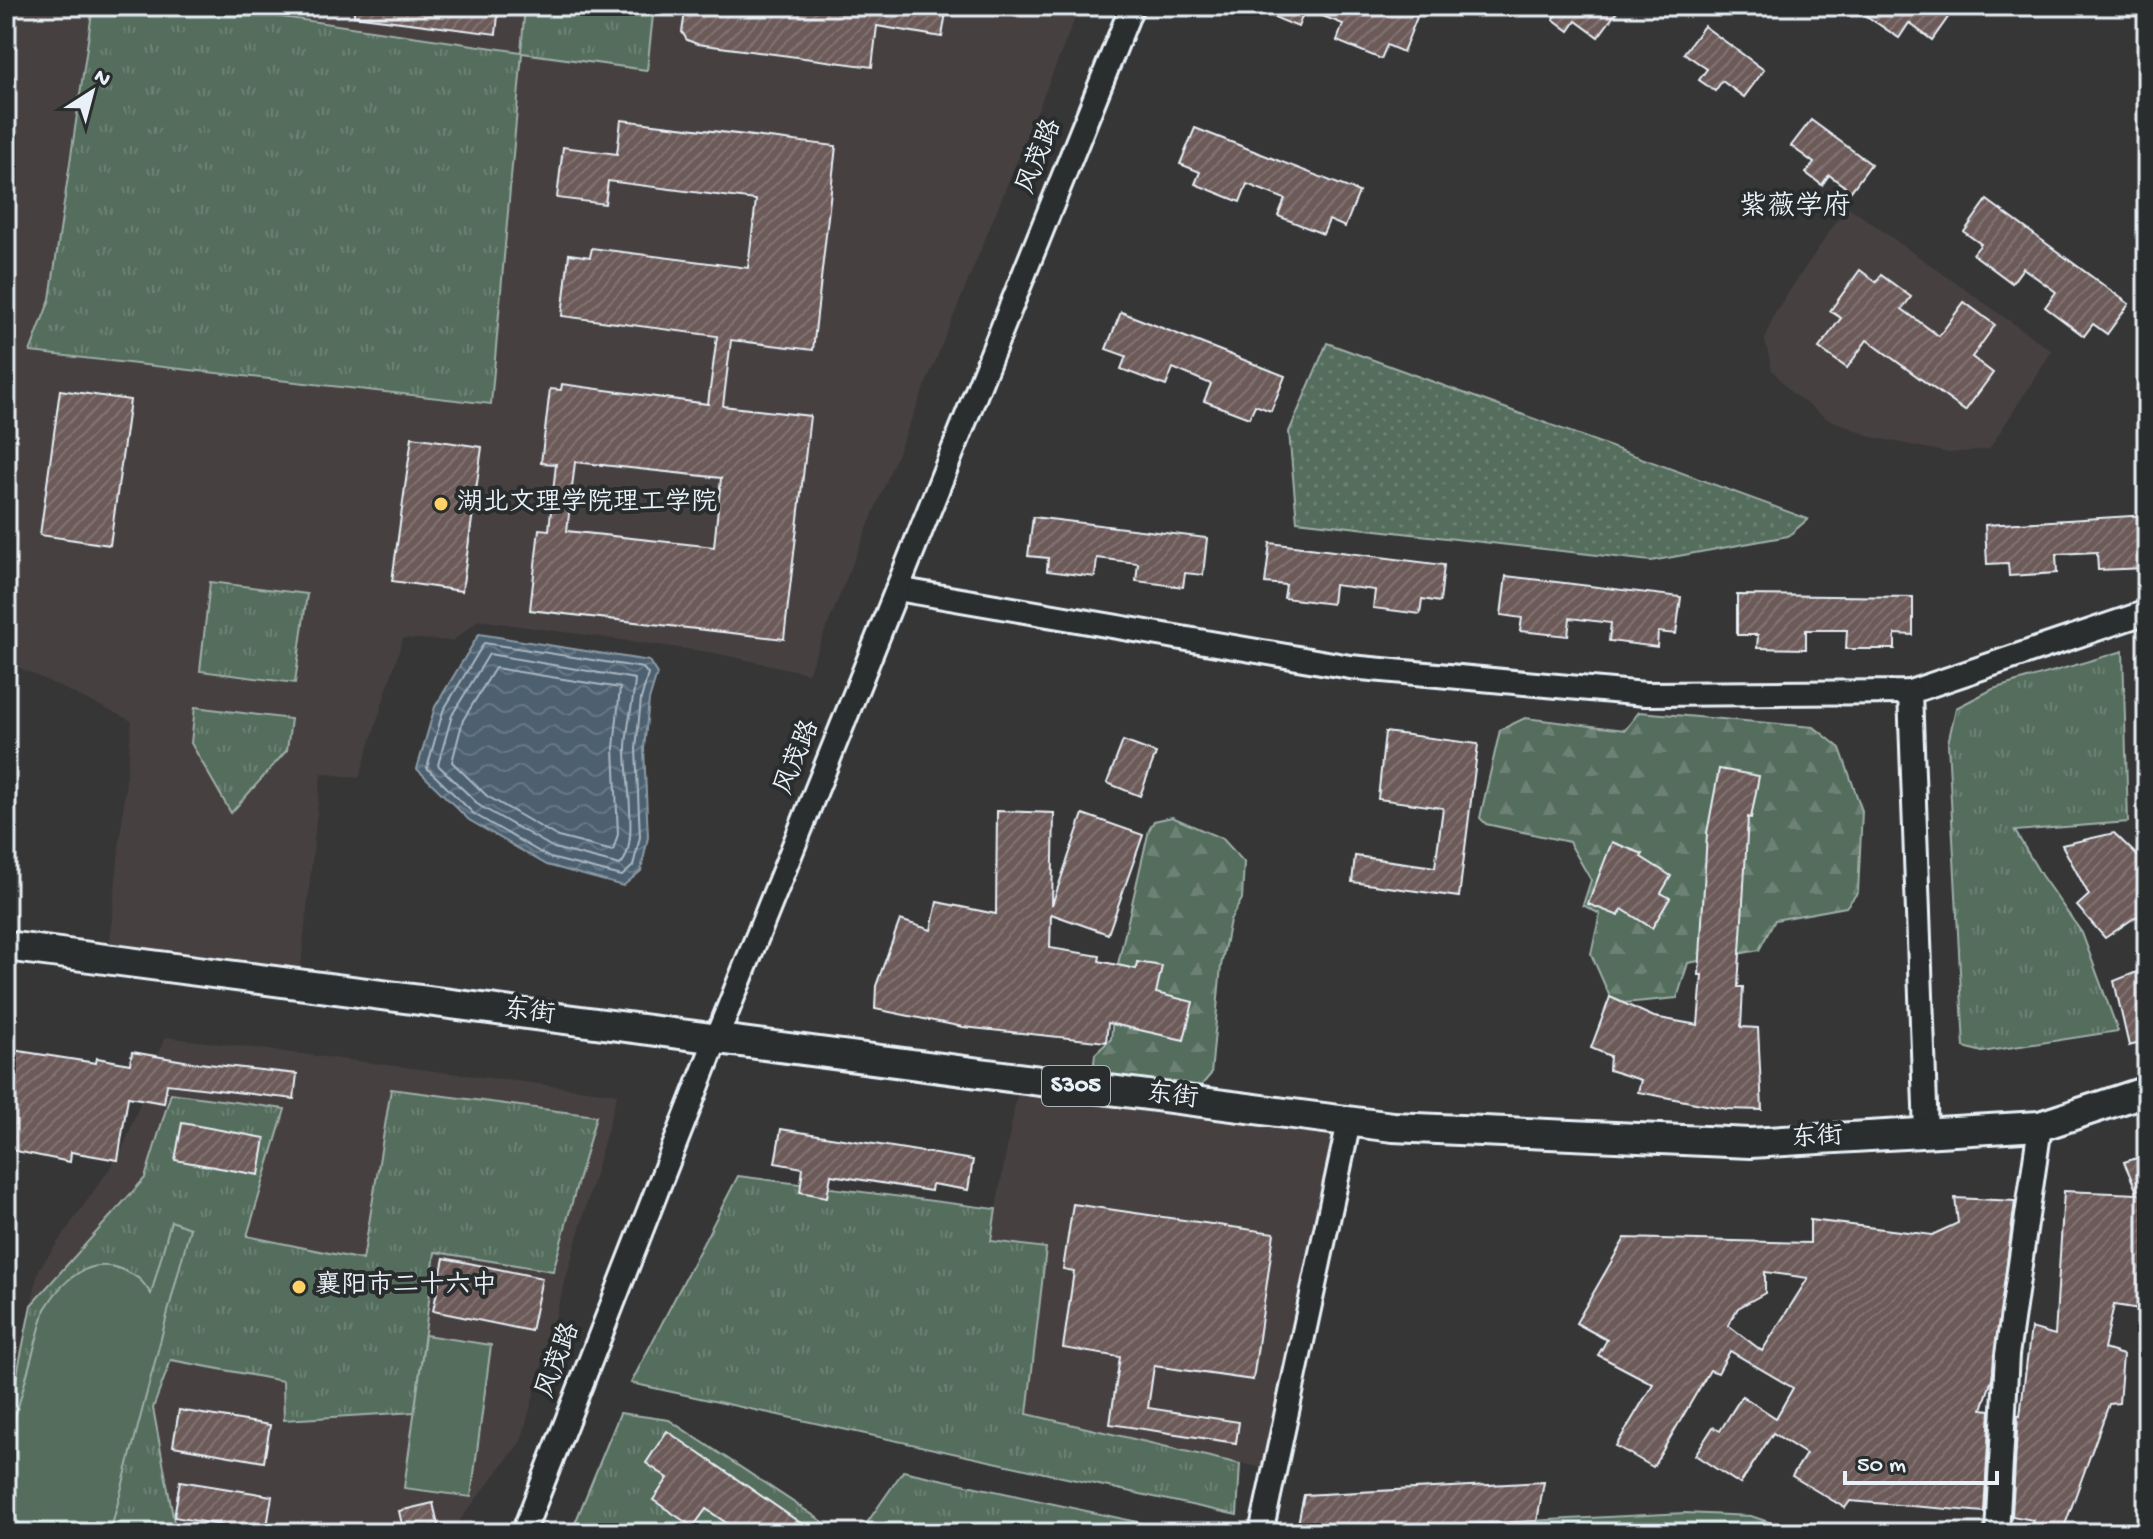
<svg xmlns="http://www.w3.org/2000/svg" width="2153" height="1539" viewBox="0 0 2153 1539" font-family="'Gochi Hand','LXGW WenKai TC',sans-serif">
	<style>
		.built { fill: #474141 }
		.industrial { fill: url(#industrial-grid) }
		.grass { fill: url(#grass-tufts); stroke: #9eafaa; stroke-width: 2 }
		.forest { fill: url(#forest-firs); stroke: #9eafaa; stroke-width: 2 }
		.park { fill: url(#park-dots); stroke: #9eafaa; stroke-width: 2 }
		.garden { fill: #546d5c; stroke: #9eafaa; stroke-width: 2 }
		.water { fill: url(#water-waves); stroke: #8b9ba6; stroke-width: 2 }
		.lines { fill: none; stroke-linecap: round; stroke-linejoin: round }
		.shore { stroke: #aab7c2; stroke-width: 2 }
		.building { fill: url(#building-hatch); stroke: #e8f1f8; stroke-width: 2; fill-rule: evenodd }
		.minor-casing { stroke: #e8f1f8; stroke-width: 28 }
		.major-casing { stroke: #e8f1f8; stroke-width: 34 }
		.minor { stroke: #2a2d2e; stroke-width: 22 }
		.major { stroke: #2a2d2e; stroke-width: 28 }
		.poi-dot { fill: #ffd166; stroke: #2a2d2e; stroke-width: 3 }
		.labels { text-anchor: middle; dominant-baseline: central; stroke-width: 8; stroke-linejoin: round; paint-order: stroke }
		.shield { fill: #2a2d2e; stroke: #afb6bb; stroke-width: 2 }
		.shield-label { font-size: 24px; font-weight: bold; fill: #e8f1f8 }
		.street-label { font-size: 26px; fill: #e8f1f8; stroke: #2a2d2e }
		.poi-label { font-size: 26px; fill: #e8f1f8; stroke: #2a2d2e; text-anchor: start }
		.neighbourhood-label { font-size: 28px; fill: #e8f1f8; stroke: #2a2d2e }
	</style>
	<defs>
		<pattern id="industrial-grid" width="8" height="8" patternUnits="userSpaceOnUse" patternTransform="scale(2)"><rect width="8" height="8" fill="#474141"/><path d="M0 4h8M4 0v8" fill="none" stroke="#625d5d"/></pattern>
		<pattern id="grass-tufts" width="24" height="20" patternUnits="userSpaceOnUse" patternTransform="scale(2)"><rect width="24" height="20" fill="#546d5c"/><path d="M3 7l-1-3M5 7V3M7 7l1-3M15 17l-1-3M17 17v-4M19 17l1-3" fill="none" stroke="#6d8274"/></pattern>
		<pattern id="forest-firs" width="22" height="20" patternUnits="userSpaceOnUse" patternTransform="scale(2)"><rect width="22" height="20" fill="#546d5c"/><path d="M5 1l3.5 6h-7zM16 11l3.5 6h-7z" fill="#6d8274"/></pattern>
		<pattern id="park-dots" width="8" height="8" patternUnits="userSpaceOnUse" patternTransform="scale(2)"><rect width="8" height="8" fill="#546d5c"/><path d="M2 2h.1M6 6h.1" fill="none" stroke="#6d8274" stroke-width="1.8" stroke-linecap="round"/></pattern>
		<pattern id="water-waves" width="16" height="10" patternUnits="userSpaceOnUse" patternTransform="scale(2)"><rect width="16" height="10" fill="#4d6170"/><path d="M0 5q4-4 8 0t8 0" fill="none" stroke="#677885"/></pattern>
		<pattern id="building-hatch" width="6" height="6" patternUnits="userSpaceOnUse" patternTransform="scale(2)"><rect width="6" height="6" fill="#6c5a59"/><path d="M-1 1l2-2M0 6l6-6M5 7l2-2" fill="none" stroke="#817272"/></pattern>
	</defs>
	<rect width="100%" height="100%" fill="#373637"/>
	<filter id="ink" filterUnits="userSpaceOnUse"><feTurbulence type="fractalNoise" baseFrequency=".0125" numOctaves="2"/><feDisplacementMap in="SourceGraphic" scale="16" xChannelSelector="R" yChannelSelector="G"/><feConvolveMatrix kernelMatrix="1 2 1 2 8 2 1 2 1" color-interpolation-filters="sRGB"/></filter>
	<g filter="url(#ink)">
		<g class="built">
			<path d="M6 6H1080L808 673 709 652 478 620 453 641 403 638 359 778 321 773 300 975 109 950 132 721 6 661V268L17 198 6 195Z"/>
			<path d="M1847 206 2052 351 1989 449 1949 453 1873 437 1826 418 1792 393 1772 370 1765 340 1774 314Z"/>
			<path d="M165 1037 617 1094 521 1441 450 1533H6V1417L39 1269 122 1151Z"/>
			<path d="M1020 1078 1349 1122 1275 1471 1026 1414 1046 1248 990 1241Z"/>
		</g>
		<path class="industrial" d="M6 195 17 197 6 268Z"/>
		<g class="grass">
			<path d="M93 6H208L521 52 525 6H654L647 70 522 53 491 404 30 352 50 299Z"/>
			<path d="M210 582 307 594 295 683 200 671Z"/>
			<path d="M2123 651 2128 822 2015 831 2041 875 2082 933 2118 1031 1982 1052 1964 1047 1948 743 1956 708 1993 689Z"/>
			<path d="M195 707 291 719 287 750 231 813 191 743Z"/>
			<path d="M391 1089 596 1116 553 1271 435 1252 415 1412 284 1420 283 1381 171 1360 153 1408 176 1533H6V1429L31 1305 145 1178 171 1093 285 1109 247 1236 363 1260Z"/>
			<path d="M738 1176 996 1209 991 1241 1046 1248 1027 1414 1240 1464 1237 1515 631 1383Z"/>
			<path d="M620 1413 669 1420 840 1533H571Z"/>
			<path d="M903 1471 1183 1532 1185 1533H860Z"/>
			<path d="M1685 1513 1751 1516 1801 1533H1300Z"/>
		</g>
		<g class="forest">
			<path d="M1639 712 1814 727 1840 748 1862 811 1858 892 1846 907 1775 920 1759 950 1688 963 1677 998 1624 1003 1610 997 1591 954 1600 914 1583 905 1591 880 1569 842 1486 824 1480 818 1500 730 1525 718 1625 730Z"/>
			<path d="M1172 817 1223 839 1244 862 1242 899 1230 920 1221 966 1211 1074 1195 1093 1108 1080 1093 1072 1095 1054 1111 1039 1118 964 1149 830 1154 821Z"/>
		</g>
		<path class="park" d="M1327 343 1808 519 1788 536 1651 561 1297 521 1289 432Z"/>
		<g class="garden">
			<path d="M171 1221 190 1228 110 1533H92L93 1529 86 1533H29L6 1509V1451L45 1309C61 1282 88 1255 123 1270 128 1273 135 1275 139 1279 144 1283 148 1290 151 1294Z"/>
			<path d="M425 1335 491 1345 471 1497 404 1488Z"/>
		</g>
		<path class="water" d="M479 634 649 661 657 674 649 700 644 749 648 837 641 871 623 886 547 865 469 820 417 769 435 707Z"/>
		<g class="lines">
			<g class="shore">
				<path d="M484 643 643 668 648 674 641 699 636 749 640 837 633 866 622 876 550 858 474 814 427 768 443 711Z"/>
				<path d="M489 654 635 679C634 701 627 724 626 747 625 774 640 847 620 865L554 848 480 806 438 765 452 715Z"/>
				<path d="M495 668 620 688 614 748 618 834 613 851 558 837 487 796 452 762 463 720Z"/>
			</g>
		</g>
		<g class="building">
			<path d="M354 6H499L496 34 354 16Z"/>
			<path d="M686 6H947L942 37 877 26 872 67 697 44 687 40 682 32Z"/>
			<path d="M1248 6H1389L1417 17 1403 52 1387 45 1381 59 1337 41 1343 24 1305 9 1298 27Z"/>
			<path d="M1556 6H1621L1598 37 1576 21 1569 31 1553 19 1560 9Z"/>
			<path d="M1852 6H1956L1932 40 1909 23 1899 38Z"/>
			<path d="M1704 26 1764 70 1744 97 1722 81 1715 91 1699 80 1707 69 1684 53Z"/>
			<path d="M621 120 836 146 813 350 731 340 723 406 810 416 784 639 530 610 539 529 549 530 556 464 541 463 550 389 561 390 562 384 708 404 717 336 562 316 569 254 590 257 592 248 748 268 756 200 608 181 605 204 557 198 563 147 617 154ZM575 462 721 478 714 547 567 531Z"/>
			<path d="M1811 120 1871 164 1851 191 1829 175 1822 185 1806 173 1814 163 1791 146Z"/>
			<path d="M1195 128 1359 192 1345 227 1329 220 1323 234 1278 216 1285 199 1247 184 1240 202 1195 184 1200 172 1180 164Z"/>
			<path d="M1987 200 2129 304 2107 334 2093 324 2084 336 2045 307 2056 292 2023 268 2012 283 1973 254 1981 244 1964 232Z"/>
			<path d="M1860 270 1876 282 1881 275 1911 297 1902 309 1939 336 1964 302 1995 325 1972 357 1993 373 1965 411 1867 340 1847 368 1819 348 1841 318 1830 311Z"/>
			<path d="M1121 312 1285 376 1271 411 1255 405 1249 418 1204 401 1211 384 1173 368 1166 386 1121 369 1126 356 1106 349Z"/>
			<path d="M60 390 130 400 110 545 40 535Z"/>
			<path d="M412 437 482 447 462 591 392 581Z"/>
			<path d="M2147 515 2146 568 2098 570 2097 552 2056 554 2057 573 2009 576 2008 563 1987 564 1985 525Z"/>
			<path d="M1033 517 1207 538 1203 575 1185 573 1183 587 1136 581 1138 563 1097 558 1095 577 1047 571 1048 558 1028 556Z"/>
			<path d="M1270 543 1444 565 1440 602 1422 599 1420 614 1373 608 1375 590 1334 585 1332 604 1284 598 1286 585 1265 583Z"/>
			<path d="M1506 576 1681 597 1676 634 1658 632 1657 647 1609 641 1611 623 1570 618 1568 636 1520 631 1522 618 1501 615Z"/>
			<path d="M1737 595 1913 597V635L1895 634V649H1846L1847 630H1806V649L1757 648 1758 635H1737Z"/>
			<path d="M1385 732 1478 744 1459 897 1352 882 1355 856 1435 867 1443 808 1378 799Z"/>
			<path d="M1123 741 1156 753 1140 796 1107 783Z"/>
			<path d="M1719 769 1759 776 1751 818 1748 817 1738 987H1743L1741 1027 1758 1028 1762 1110 1727 1109 1638 1092 1641 1080 1609 1070 1610 1056 1591 1048 1610 997 1654 1017 1698 1025 1702 975H1699L1707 833Z"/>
			<path d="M997 811 1054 813 1052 905 1083 814 1143 835 1108 934 1051 914 1050 948 1100 956 1099 961 1136 969 1137 962 1162 966 1156 993 1193 1002 1184 1040 1108 1023 1106 1042 963 1027 875 1009 876 986 900 920 931 930 937 902 996 914Z"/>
			<path d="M2114 833 2147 865V935L2137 916 2105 938 2077 906 2089 895 2062 845Z"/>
			<path d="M1612 842 1643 854 1641 857 1671 876 1661 893 1670 898 1652 928 1622 909 1619 916 1588 904Z"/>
			<path d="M2147 968V1041L2129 1046 2114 981Z"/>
			<path d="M6 1049 96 1063 97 1058 130 1064 132 1052 190 1062 297 1074 294 1099 167 1084 164 1103 128 1097 118 1160 71 1152 70 1162 6 1149Z"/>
			<path d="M182 1123 265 1138 259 1175 175 1160Z"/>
			<path d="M781 1129 973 1160 968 1190 932 1184 931 1191 831 1175 827 1197 800 1192 803 1168 775 1163Z"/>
			<path d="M2147 1155V1310L2114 1305 2104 1349 2123 1355 2119 1403 2109 1404 2062 1533H2030L2033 1520 2012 1516 2018 1415 2020 1416 2031 1328 2055 1335 2064 1191 2138 1194 2124 1162Z"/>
			<path d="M1955 1198 2015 1201 1992 1379 1982 1409 1990 1410 1984 1512 1850 1501 1845 1508 1792 1476 1806 1454 1773 1433 1740 1484 1695 1455 1713 1427 1720 1431 1742 1396 1776 1418 1793 1388 1730 1351 1718 1373 1710 1370 1653 1467 1616 1446 1653 1384 1598 1355 1607 1340 1576 1323 1625 1238 1810 1243V1220L1932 1235 1958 1223ZM1765 1272 1808 1278 1762 1351 1728 1325 1738 1308 1765 1293Z"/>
			<path d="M1073 1204 1274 1233 1253 1380 1154 1366 1148 1408 1239 1422 1236 1443 1110 1424 1120 1357 1063 1348 1074 1271 1063 1269Z"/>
			<path d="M444 1258 542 1278 531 1331 433 1311Z"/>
			<path d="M179 1410 270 1425 264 1462 173 1446Z"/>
			<path d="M667 1431 815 1533H741L706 1509 693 1527 653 1500 668 1478 646 1463Z"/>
			<path d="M180 1481 272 1496 266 1533 174 1517Z"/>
			<path d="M1544 1482 1537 1521 1296 1533 1304 1495Z"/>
			<path d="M433 1503 440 1533H404L399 1511Z"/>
		</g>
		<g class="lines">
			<g class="minor-casing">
				<g id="minor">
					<path d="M897 589 1350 667 1645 694 1910 692 2147 612"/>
					<path d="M1910 692 1926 1133"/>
					<path d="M523 1533 716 1039 1132 6"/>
					<path d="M1261 1533 1349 1122"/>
					<path d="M1997 1533 2007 1355 2040 1126"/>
				</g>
			</g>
			<g class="major-casing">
				<path id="major" d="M6 946 1393 1127 1750 1143 2040 1126 2147 1091"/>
			</g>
			<use href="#minor" class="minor"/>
			<use href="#major" class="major"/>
		</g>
	</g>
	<g class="poi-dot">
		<circle cx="441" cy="504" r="8"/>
		<circle cx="299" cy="1287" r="8"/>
	</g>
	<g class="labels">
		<rect class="shield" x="1042" y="1066" width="68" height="40" rx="6"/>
		<g class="shield-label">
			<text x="1076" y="1086">S305</text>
		</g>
		<g class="street-label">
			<text transform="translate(1041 157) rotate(-68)">风茂路</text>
			<text transform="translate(799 758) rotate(-68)">风茂路</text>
			<text transform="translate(529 1014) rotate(7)">东街</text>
			<text transform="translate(1172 1098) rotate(7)">东街</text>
			<text transform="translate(1817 1139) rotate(-3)">东街</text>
			<text transform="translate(560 1361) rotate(-69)">风茂路</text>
		</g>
		<g class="poi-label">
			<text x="457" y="504">湖北文理学院理工学院</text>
			<text x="315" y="1287">襄阳市二十六中</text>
		</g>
		<g class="neighbourhood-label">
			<text x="1795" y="208">紫薇学府</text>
		</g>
	</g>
	<rect width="2153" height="1539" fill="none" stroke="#2a2d2e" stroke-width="32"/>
	<rect x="16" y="16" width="2121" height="1507" fill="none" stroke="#e8f1f8" stroke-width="3" filter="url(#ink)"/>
	<g transform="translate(92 92) rotate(36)" stroke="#2a2d2e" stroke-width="6" paint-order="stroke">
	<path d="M0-6L14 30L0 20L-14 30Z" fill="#e8f1f8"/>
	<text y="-12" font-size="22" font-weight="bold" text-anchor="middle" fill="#e8f1f8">N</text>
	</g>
	<path d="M1845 1471v12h152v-12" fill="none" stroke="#e8f1f8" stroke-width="4"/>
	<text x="1857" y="1471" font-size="24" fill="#e8f1f8" stroke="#2a2d2e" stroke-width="6" paint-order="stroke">50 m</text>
</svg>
